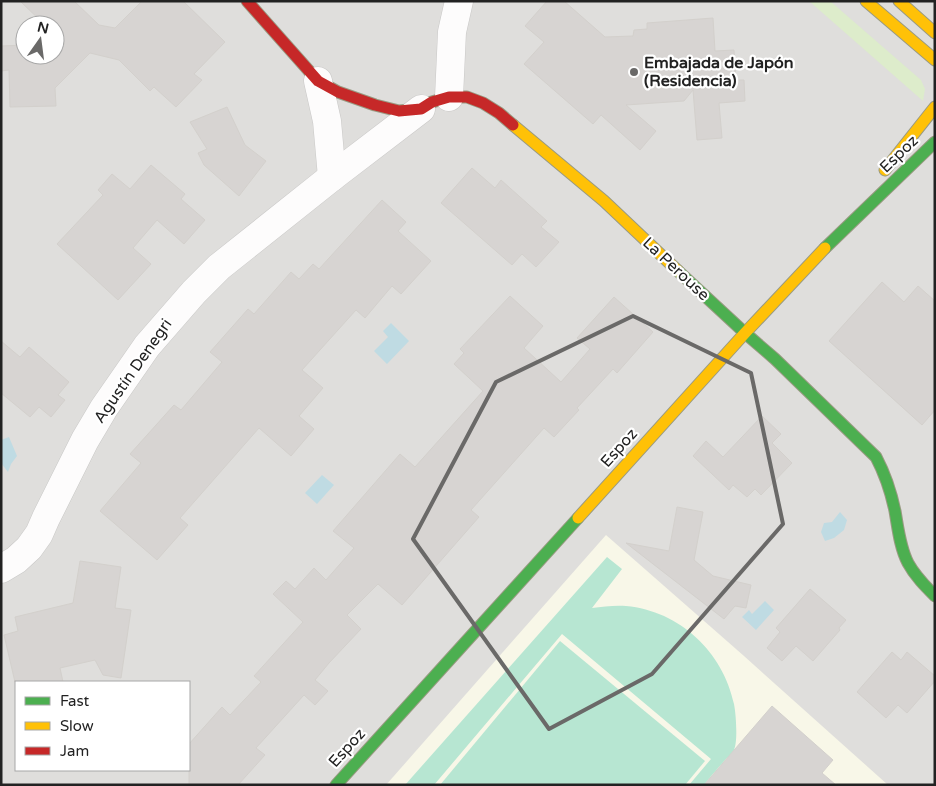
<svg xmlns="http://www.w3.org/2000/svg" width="936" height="786" viewBox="0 0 936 786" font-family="'Varela Round',sans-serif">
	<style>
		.residential { fill: #dfdedc; fill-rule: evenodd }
		.education { fill: #f8f7e8 }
		.grass { fill: #ddeccb }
		.pitch { fill: #b7e6d2 }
		.water { fill: #bfdbe3 }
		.building { fill: #d7d4d2; stroke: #d3d0cc }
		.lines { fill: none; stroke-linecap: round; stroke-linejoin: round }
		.street-casing { stroke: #c9c8c7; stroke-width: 29 }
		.fast-casing { stroke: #999a82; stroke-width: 13 }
		.slow-casing { stroke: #999a82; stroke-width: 13 }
		.jam-casing { stroke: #999a82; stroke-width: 13 }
		.street { stroke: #fdfcfc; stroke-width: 28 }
		.fast { stroke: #4caf50; stroke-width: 11 }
		.slow { stroke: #ffc107; stroke-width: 11 }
		.jam { stroke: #c62828; stroke-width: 11 }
		.marked { fill: none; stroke: #6a6968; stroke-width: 4; stroke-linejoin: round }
		.poi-dot { fill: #6a6968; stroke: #fff; stroke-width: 2 }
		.labels { text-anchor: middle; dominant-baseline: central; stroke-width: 4.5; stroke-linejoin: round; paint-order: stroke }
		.poi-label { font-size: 16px; font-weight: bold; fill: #222; stroke: #fff; text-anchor: start }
		.street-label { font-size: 16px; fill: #222; stroke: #fff }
	</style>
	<rect width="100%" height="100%" fill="#f0eeeb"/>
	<path class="residential" d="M1 1H935V785H1ZM25 25H55V55H25ZM16 682H189V770H16Z"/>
	<path class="education" d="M606 535 744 656 888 785H386Z"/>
	<path class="grass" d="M809 1H830L921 80 925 89 923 101Z"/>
	<g class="pitch">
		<path d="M607 557 622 569 592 608C603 607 614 605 626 606 680 611 723 652 734 704 736 714 738 741 734 750 732 753 729 756 726 759 719 767 711 776 704 785H689L711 759 562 634 434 785H405Z"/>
		<path d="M560 641 705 761 685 785H440Z"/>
	</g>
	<g class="water">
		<path d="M391 323 409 341 387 364 374 351 388 337 383 331Z"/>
		<path d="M9 437 17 456 11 464 8 472 1 463V440Z"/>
		<path d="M322 475 334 485 317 504 305 493Z"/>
		<path d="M840 512 847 520 844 530 834 538 825 541 821 532 824 523 832 522Z"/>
		<path d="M765 601 774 610 756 630 742 617 749 610 752 614Z"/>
	</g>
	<g class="building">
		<path d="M20 1H74L99 25 115 28 142 1H183L225 42 194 74 202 80 176 107 154 87 150 91 119 60 90 53 55 88 56 106 10 107 9 70 1 71V46L25 45V55H55V45L65 44 55 35V25H45Z"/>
		<path d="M547 1H564L605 37 633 36 634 30 647 29V23L713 18 715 51 734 50 736 80H744L745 101 719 103 722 138 697 140 693 90 684 101 626 105 656 131 640 150 601 115 593 124 524 64 544 42 525 26Z"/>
		<path d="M227 107 245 145 266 161 239 196 204 165 198 153 207 149 190 122Z"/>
		<path d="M151 165 185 194 181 199 205 220 184 244 157 220 133 248 151 264 118 300 57 244 103 195 98 190 112 174 130 189Z"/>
		<path d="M472 168 495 188 501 180 547 221 541 227 559 242 536 267 522 254 512 265 441 203Z"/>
		<path d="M382 200 406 222 398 231 431 261 401 294 392 286 365 318 356 310 302 370 323 388 299 416 314 429 291 456 259 428 180 518 188 525 157 560 100 511 141 463 130 454 174 405 181 410 222 362 210 352 248 309 254 314 291 272 299 279 313 264 319 269Z"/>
		<path d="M882 282 904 302 918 286 935 301V410L922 425 829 341Z"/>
		<path d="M510 296 543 326 524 348 561 382 590 349 577 338 614 297 653 332 617 373 613 369 577 408 579 410 554 437 544 428 471 510 479 517 402 605 378 584 347 615 361 629 329 663 315 680 328 691 315 705 304 695 256 748 265 755 238 785H189V744L222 707 230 715 261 682 254 676 303 622 273 594 286 581 295 589 314 568 326 580 354 548 333 531 400 454 415 467 483 391 454 364 464 353 460 349Z"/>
		<path d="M1 341 20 357 29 347 69 382 58 395 65 400 51 417 39 407 30 417 1 393Z"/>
		<path d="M762 416 781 434 772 443 792 463 761 495 755 489 747 497 733 485 729 490 693 456 706 441 723 457Z"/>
		<path d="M677 507 703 512 694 560 713 576 751 585 746 608 735 606 724 619 626 543 669 551Z"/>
		<path d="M80 561 121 567 115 608 131 610 121 678 103 675 95 660 60 668 63 682H15L4 635 18 631 15 617 73 603Z"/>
		<path d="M810 589 846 620 839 628 840 630 813 661 796 646 782 661 767 648 780 632 776 628Z"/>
		<path d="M892 652 901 660 907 652 935 676V681L907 713 898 705 886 718 857 692Z"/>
		<path d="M772 706 833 760 822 773 836 785H704Z"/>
	</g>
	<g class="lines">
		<g class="street-casing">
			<g id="street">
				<path d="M318 81 327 121 332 177"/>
				<path d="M449 97 452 32 459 1"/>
				<path d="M1 569 16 560 29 548 39 534 46 518 85 440 104 408 147 346 194 292 219 267 332 177 421 109"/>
			</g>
		</g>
		<g class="fast-casing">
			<g id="fast">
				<path d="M825 248 935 142"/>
				<path d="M678 271 745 333 775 359 876 457C885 474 891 492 895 511 898 528 900 548 908 563 915 576 925 586 935 596"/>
				<path d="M336 785 578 518"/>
			</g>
		</g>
		<g class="slow-casing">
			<g id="slow">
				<path d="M866 1 935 60"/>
				<path d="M899 1 935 33"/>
				<path d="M513 125 604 201 678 271"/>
				<path d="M885 170 935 107"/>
				<path d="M578 518 745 333 825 248"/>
			</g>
		</g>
		<g class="jam-casing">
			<path id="jam" d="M247 1 318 81 338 92 375 105 399 111 421 109 432 102 449 97H467L483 103 499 113 513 125"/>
		</g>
		<use href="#street" class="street"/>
		<use href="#fast" class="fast"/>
		<use href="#slow" class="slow"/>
		<use href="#jam" class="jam"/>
	</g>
	<path class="marked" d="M633 316 751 373 783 524 652 674 549 729 413 539 496 382Z"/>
	<circle class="poi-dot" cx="634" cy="72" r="5"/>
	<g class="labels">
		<g class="poi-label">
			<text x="644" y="63">Embajada de Japón<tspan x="644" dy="18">(Residencia)</tspan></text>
		</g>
		<g class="street-label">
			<text transform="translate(899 154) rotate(-44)">Espoz</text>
			<text transform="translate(676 269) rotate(43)">La Perouse</text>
			<text transform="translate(133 371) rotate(-55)">Agustín Denegri</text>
			<text transform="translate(619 448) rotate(-48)">Espoz</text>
			<text transform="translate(347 748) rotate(-48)">Espoz</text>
		</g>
	</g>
	<rect width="936" height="786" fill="none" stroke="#222222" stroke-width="5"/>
	<rect x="15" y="681" width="175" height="90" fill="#ffffff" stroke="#a7a7a7"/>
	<rect x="25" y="697" width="25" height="8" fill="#4caf50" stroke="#a7a7a7"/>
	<text x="60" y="706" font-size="15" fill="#222222">Fast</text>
	<rect x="25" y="722" width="25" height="8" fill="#ffc107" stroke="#a7a7a7"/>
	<text x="60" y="731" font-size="15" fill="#222222">Slow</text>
	<rect x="25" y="747" width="25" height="8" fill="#c62828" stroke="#a7a7a7"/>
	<text x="60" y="756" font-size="15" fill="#222222">Jam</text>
	<g transform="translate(40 40) rotate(14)"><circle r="24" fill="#ffffff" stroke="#a7a7a7"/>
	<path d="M0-4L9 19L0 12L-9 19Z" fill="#6a6968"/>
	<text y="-8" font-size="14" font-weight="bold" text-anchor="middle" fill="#222222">N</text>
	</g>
</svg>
